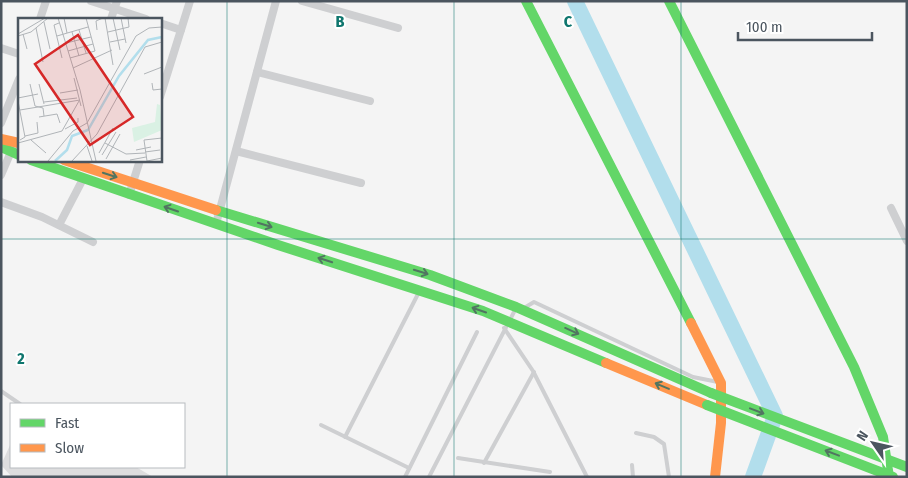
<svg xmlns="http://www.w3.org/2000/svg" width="908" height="478" viewBox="0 0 908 478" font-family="'Fira Sans Condensed',sans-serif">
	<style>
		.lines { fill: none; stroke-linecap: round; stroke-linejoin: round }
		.river { stroke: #b2deec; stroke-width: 16 }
		.building { fill: #ddddde }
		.lane { stroke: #cecfd1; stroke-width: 4 }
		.street { stroke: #cecfd1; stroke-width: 8 }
		.fast { stroke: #63d668; stroke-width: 10 }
		.slow { stroke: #ff974d; stroke-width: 10 }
		.fast-bridge { stroke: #63d668; stroke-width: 10 }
		.oneway { stroke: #517561 }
		.grid { fill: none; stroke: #0f766e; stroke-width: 1; stroke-opacity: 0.55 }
		.inset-river { fill: none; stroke: #b2deec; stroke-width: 2.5 }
		.inset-road { fill: none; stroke: #b0b4b8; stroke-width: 1 }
		.view { fill: #d62828; fill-opacity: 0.15; stroke: #d62828; stroke-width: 2.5 }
		.inset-edge { fill: none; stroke: #4b555f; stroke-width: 2.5 }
		.grid-label { font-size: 16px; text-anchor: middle; font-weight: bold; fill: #0f766e; stroke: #fff; stroke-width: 4; stroke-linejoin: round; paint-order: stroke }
	</style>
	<rect width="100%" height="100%" fill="#f4f4f4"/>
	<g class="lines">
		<path class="river" d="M575 1 775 416 753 477"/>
	</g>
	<path class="building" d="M11 443V467H136L153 477H12L1 465Z"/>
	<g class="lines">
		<g class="lane">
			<path d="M524 308 534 302 693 377 718 382"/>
			<path d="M504 328 533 371 587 477"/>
			<path d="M1 391 20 404"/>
			<path d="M321 425 409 468"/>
			<path d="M636 433 654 437 664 444 669 477"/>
			<path d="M345 437 419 292"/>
			<path d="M458 458 550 472"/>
			<path d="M484 463 534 372"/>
			<path d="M632 465 633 477"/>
			<path d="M405 477 477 332"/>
			<path d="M429 477 516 308"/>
		</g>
		<g class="street">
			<path d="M91 1 146 19"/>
			<path d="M302 1 398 28"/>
			<path d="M40 19 46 1"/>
			<path d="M111 19 117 1"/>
			<path d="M160 23 181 30"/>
			<path d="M1 48 19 54"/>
			<path d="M257 72 370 101"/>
			<path d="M160 97 190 1"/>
			<path d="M1 123 19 79"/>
			<path d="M236 151 361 183"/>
			<path d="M1 175 13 147"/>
			<path d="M129 195 140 160"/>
			<path d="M1 202 42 217 93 242"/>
			<path d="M891 208 907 241"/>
			<path d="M216 224 276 1"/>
			<path d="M59 225 83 179"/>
		</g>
		<g class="fast">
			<path d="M526 1 691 323"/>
			<path d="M669 1 854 367 883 437 889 477"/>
			<path d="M1 147 19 155"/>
			<path d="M31 160 278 245 483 311 606 363"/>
			<path d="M216 210 430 275 516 307 711 393"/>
		</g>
		<g class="slow">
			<path d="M1 139 19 143"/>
			<path d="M64 160 216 210"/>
			<path d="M691 323 721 383V423L715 477"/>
			<path d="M606 363 707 405"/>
		</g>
		<g class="fast-bridge">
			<path d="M711 393 907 467"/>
			<path d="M707 405 893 477"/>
		</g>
	</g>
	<defs><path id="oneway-shaft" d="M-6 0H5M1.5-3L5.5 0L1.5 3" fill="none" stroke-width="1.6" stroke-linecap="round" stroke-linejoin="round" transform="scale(1.25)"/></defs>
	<g class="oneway">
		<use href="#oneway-shaft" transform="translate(110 175) rotate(18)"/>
		<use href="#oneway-shaft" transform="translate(171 209) rotate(-161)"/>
		<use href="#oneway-shaft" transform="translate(265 225) rotate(17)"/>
		<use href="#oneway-shaft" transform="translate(325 260) rotate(-162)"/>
		<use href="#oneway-shaft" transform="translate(421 272) rotate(17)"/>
		<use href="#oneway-shaft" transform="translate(479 310) rotate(-161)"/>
		<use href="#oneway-shaft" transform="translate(572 331) rotate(24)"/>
		<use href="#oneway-shaft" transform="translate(662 386) rotate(-157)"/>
		<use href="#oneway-shaft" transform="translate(757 411) rotate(21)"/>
		<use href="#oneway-shaft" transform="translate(832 453) rotate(-159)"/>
	</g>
	<path class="grid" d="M227 1V477M454 1V477M681 1V477M1 239H907"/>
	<g transform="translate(18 18)">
		<rect width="144" height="144" fill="#f4f4f4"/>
		<path d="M139 86 142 87 144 112 116 124 114 110 137 104Z" fill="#daf1e4"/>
		<path class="inset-river" d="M37 143 49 132 54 118 70 112 101 58 130 22 144 19"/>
		<path class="inset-road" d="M40 0 62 72 78 143M46 0 49 15M87 0 95 47M95 0 102 32M103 0 108 25M26 4 32 31M41 5 36 7 44 40M18 10 25 44M61 12 68 35M79 12 78 3 85 0M54 14 61 38M90 14 111 9 110 0M0 16 27 0M5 16 9 31M0 18 13 14 30 0M39 18 70 9M92 24 107 21M48 25 73 19M50 33 75 26M52 40 77 33 68 0M55 50 94 32M126 56 144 49M56 60 63 88M134 65 135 72 144 71M12 66 17 88M21 66 26 86M42 75 60 72M0 80 20 76M0 83 7 119 2 122M26 84 59 80M17 88 25 90 26 98M2 92 62 82M21 99 39 96 42 105M47 111 60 104V100M7 118 20 115 19 104M13 122 28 135M0 125 44 113 61 83M87 125 108 136 127 135M69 128 74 143M118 132 133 129M127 134 142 132M81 135 95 110M84 137 98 114M88 141 102 116M112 142 128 139M30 143 55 113 69 105 118 18 131 10 144 9M54 143 79 116 127 29 144 24M129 143 126 122 144 120M129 143 144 140"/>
		<path class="view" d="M60 17 115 99 72 127 17 46Z"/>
		<rect width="144" height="144" class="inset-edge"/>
	</g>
	<g class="grid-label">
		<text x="340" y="27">B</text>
		<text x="568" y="27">C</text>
		<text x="21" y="364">2</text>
	</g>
	<rect width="908" height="478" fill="none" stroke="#4b555f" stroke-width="5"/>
	<rect x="10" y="403" width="175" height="65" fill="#ffffff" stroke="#b7bbbf"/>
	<rect x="20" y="419" width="25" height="8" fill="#63d668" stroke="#b7bbbf"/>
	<text x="55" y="428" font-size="15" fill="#4b555f">Fast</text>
	<rect x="20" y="444" width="25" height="8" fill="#ff974d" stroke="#b7bbbf"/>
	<text x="55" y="453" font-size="15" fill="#4b555f">Slow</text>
	<g transform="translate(873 443) rotate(304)" stroke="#ffffff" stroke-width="4" paint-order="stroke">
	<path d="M0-4L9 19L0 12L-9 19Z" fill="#4b555f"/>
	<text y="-8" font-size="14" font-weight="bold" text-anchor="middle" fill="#4b555f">N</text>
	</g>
	<path d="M738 32v8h134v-8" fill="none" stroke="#4b555f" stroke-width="2.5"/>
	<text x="746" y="32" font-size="15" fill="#4b555f" stroke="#ffffff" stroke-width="4" paint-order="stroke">100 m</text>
</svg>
